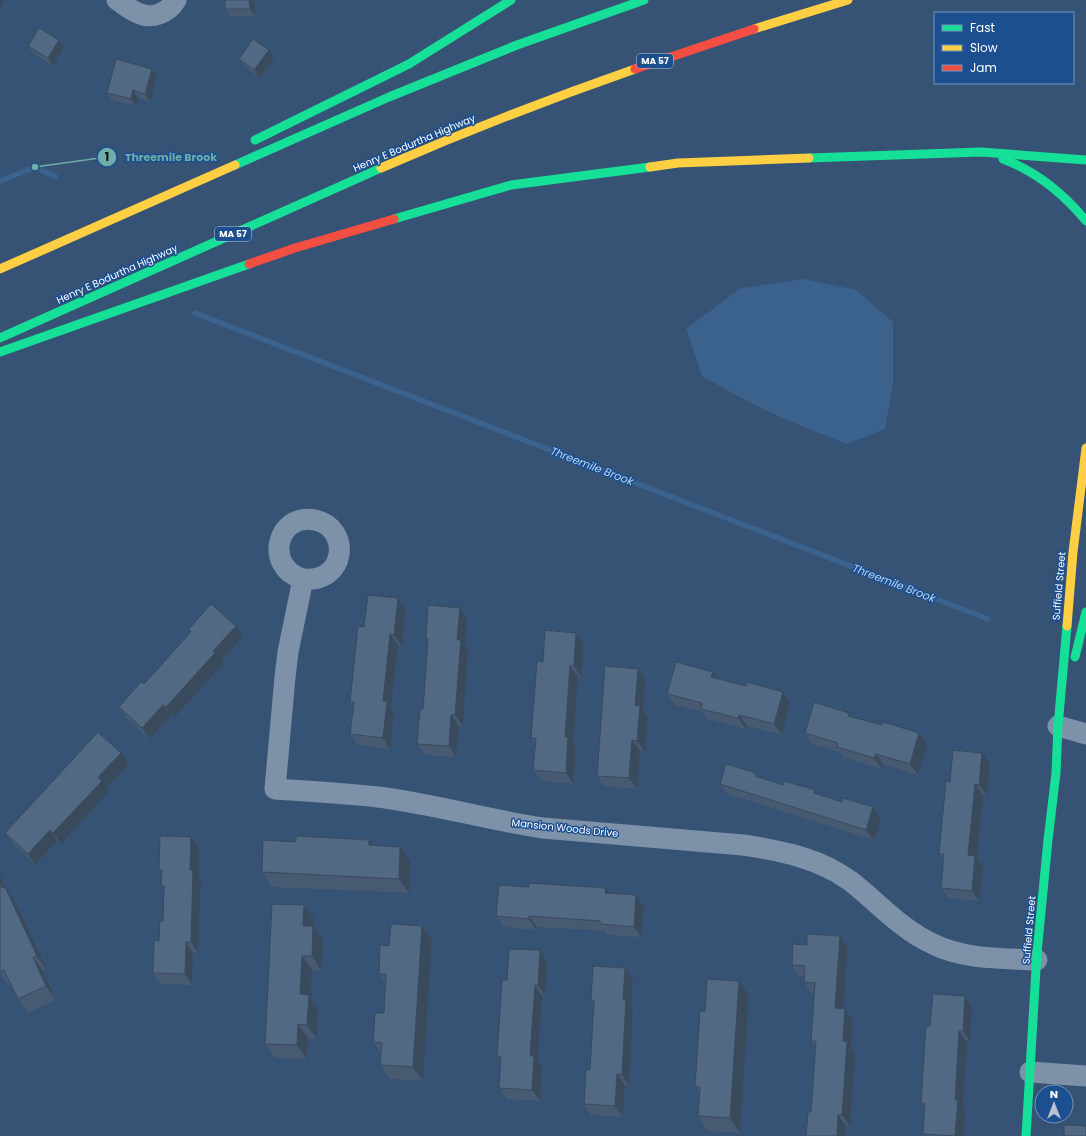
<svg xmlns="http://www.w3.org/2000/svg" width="1086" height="1136" viewBox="0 0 1086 1136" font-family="Poppins,sans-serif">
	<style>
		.water { fill: #3b618d }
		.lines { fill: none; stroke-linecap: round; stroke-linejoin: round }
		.stream { stroke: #3b618d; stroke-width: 5.5 }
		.street { stroke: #7d92a8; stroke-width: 21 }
		.fast { stroke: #16e098; stroke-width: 9 }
		.slow { stroke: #ffcf43; stroke-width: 9 }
		.jam { stroke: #f24e42; stroke-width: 9 }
		.wall { fill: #475a72 }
		.shaded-wall { fill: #394a5c }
		.building { fill: #526984; stroke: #394a5c }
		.labels { text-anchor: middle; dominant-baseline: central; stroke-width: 3; stroke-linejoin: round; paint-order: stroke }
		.shield { fill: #1b4f8f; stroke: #bbcadd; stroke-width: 1 }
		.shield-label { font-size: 9px; font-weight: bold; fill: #fff }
		.street-label { font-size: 10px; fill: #fff; stroke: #1b4f8f }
		.water-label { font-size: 11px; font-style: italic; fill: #b5d3f5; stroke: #1b4f8f }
		.leader { fill: none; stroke: #6fada8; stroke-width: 1.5 }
		.callout-dot { fill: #6fada8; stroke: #1b4f8f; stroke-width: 1.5 }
		.mark-label { font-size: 12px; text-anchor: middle; font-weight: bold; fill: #111 }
		.callout-label { font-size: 11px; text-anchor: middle; font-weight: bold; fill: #6fada8; stroke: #1b4f8f; stroke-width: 3; stroke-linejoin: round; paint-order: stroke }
	</style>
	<rect width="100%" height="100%" fill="#365274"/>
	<path class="water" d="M804 279 856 290 893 322V384L885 429 847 444 784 419 737 396 702 376 686 329 741 288Z"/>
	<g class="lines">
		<g class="stream">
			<path d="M0 181 35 167 56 177"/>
			<path d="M195 313 988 619"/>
		</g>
		<g class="street">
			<path d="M117 0C124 4 130 10 138 13 152 20 168 13 176 0"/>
			<path d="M303 579C346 584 352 528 315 520 277 512 263 567 303 579L288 652 285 677 275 789C309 791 344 793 378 797 434 804 488 820 543 828L743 845C776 850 809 856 838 873 843 877 849 879 853 883 879 904 902 930 933 944 965 960 1003 958 1037 960"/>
			<path d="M1058 726 1086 734"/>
			<path d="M1030 1072 1086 1076"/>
		</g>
		<g class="fast">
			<path d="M255 140 409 64 511 0"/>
			<path d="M809 158 981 152 1086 160"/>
			<path d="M1003 159C1037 172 1063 193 1086 221"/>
			<path d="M235 165 389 97 517 45 644 0"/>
			<path d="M394 219 511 185 650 167"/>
			<path d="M0 338 381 168"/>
			<path d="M0 352 249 264"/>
			<path d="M1075 657 1086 612"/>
			<path d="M1026 1136 1037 953 1048 840 1056 773 1058 726 1067 626"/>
		</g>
		<g class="slow">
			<path d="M754 29 848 0"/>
			<path d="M650 167 678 163 809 158"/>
			<path d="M381 168C464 132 549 99 635 69"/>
			<path d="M0 269 235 165"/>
			<path d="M1067 626 1073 552 1086 448"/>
		</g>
		<g class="jam">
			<path d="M635 69 754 29"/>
			<path d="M249 264 295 248 394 219"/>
		</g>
	</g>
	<g class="wall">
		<path d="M254 0 255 16H230L225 9Z"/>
		<path d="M59 40 64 47 53 66 33 53 28 46Z"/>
		<path d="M269 50 274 57 260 78 244 66 239 59Z"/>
		<path d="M157 76 150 101 138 98 136 106 112 100 107 93Z"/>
		<path d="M398 598 406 609 402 646 398 645 391 708 394 713 390 749 358 745 350 734 353 706 350 702 364 627Z"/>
		<path d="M467 619 465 646 468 651 463 726H459L456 757 425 755 417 744 423 709 428 642 426 639Z"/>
		<path d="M189 629 243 637 221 661 223 664 174 718 171 715 150 739 126 718 119 707 144 684 191 632Z"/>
		<path d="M576 633 584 644 581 677H578L573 744 576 748 573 784 541 781 533 770 535 743 531 738 543 662Z"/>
		<path d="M638 669 645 679 643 710 648 717 645 752 640 751 637 789 604 786 597 776Z"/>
		<path d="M713 672 717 678 746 686 783 692 790 703 782 735 747 726 746 729 708 719 703 712 675 705 667 694Z"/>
		<path d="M852 717 882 725 919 733 927 744 918 775 883 764 882 769 844 758 840 752 812 744 805 733Z"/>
		<path d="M129 764 107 788 109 791 61 844 57 841 35 865 12 843 5 833Z"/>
		<path d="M990 764 987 795H983L977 858 983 867 979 901 949 898 941 888 944 860 939 854 950 782Z"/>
		<path d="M756 773 759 777 783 785 818 794 881 818 874 840 727 794 720 784Z"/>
		<path d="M373 846 410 861 409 893 272 887 262 872Z"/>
		<path d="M199 847 198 877 201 881 198 953H193L192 985 161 984 153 973 163 921 164 890 161 886 162 873 159 870Z"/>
		<path d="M0 875 5 887 15 901 47 970 43 971 56 1000 28 1013 18 999 11 985 9 986 0 974Z"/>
		<path d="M609 893 636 895 644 906 641 937 608 935 605 931 537 927 536 930 504 927 496 916Z"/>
		<path d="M314 919V927L323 940 321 971 312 970 311 998 318 1009 317 1039 308 1038 307 1059 275 1058 265 1044Z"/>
		<path d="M422 926 432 940 423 1081 390 1079 380 1065 381 1053 373 1042 384 1013 386 984 379 974 389 946Z"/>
		<path d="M840 936 847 947 843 1009 853 1020 851 1048 855 1053 850 1126H846L811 1112 815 1047 811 1041 814 993H811L804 982V976H799L792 965 807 945Z"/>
		<path d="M540 950 547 961 545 996H542L538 1062 542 1067 540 1101 507 1099 499 1088 501 1062 497 1056Z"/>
		<path d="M625 968 633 979 631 1007 633 1011 629 1085H625L623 1117 591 1115 584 1104 590 1070 594 1004 591 1000Z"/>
		<path d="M749 995 740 1133 708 1131 698 1116 700 1093 695 1086 705 1011Z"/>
		<path d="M965 996 972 1007 970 1042H967L963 1107 965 1111 964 1136H924L923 1134 925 1109 921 1103 930 1026Z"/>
	</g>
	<g class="shaded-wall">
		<path d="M0 0H5L0 8Z"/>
		<path d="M249 0H254L255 16 250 9Z"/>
		<path d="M59 40 64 47 53 66 48 58Z"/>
		<path d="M269 50 274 57 260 78 254 70Z"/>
		<path d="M152 69 157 76 150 101 145 94Z"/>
		<path d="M133 90 138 98 136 106 131 99Z"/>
		<path d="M398 598 406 609 402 646 394 635Z"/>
		<path d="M460 608 467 619 465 646 468 651 463 726 455 715 457 640Z"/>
		<path d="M236 626 243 637 221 661 223 664 174 718 166 707 213 651Z"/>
		<path d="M576 633 584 644 581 677 574 666Z"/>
		<path d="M390 634 398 645 391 708 394 713 390 749 383 738V701Z"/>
		<path d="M570 666 578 677 573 744 576 748 573 784 566 773 565 737Z"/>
		<path d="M638 669 645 679 643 710 648 717 645 752 637 741 635 705Z"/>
		<path d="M713 672 720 683 711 677Z"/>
		<path d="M783 692 790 703 782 735 774 724Z"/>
		<path d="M163 705 171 715 150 739 142 728Z"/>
		<path d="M451 715 459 726 456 757 449 746Z"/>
		<path d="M739 715 747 726 746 729 738 718Z"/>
		<path d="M919 733 927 744 918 775 910 764Z"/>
		<path d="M632 740 640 751 637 789 629 778Z"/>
		<path d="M121 753 129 764 107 788 109 791 61 844 53 833 98 777Z"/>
		<path d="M982 753 990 764 987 795 979 785Z"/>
		<path d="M876 754 883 764 882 769 874 758Z"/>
		<path d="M975 784 983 795 977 858 983 867 979 901 972 891 968 855Z"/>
		<path d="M873 807 881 818 874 840 866 830Z"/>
		<path d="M50 830 57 841 35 865 28 854Z"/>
		<path d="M191 837 199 847 198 877 201 881 198 953 191 942 190 870Z"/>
		<path d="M369 840 379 854 369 845Z"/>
		<path d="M400 847 410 861 409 893 399 879Z"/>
		<path d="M0 875 5 887 15 901 47 970 37 956 2 888 0 883Z"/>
		<path d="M606 888 613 899 605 893Z"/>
		<path d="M636 895 644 906 641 937 634 927Z"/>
		<path d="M304 905 314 919V927L323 940 321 971 312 956 303 926Z"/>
		<path d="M529 916 537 927 536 930 529 919Z"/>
		<path d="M422 926 432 940 423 1081 413 1067Z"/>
		<path d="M840 936 847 947 843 1019 835 1008Z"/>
		<path d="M186 942 193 953 192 985 185 974Z"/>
		<path d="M540 950 547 961 545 996 538 985Z"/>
		<path d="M302 956 312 970 311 998 318 1009 317 1039 307 1025 300 994Z"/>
		<path d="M33 957 43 971 56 1000 46 986Z"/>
		<path d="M625 968 633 979 631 1007 633 1011 629 1085 622 1075 623 1000Z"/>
		<path d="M739 981 749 995 740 1133 730 1118Z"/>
		<path d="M535 985 542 996 538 1062 542 1067 540 1101 532 1090 530 1056Z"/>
		<path d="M965 996 972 1007 970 1042 963 1031Z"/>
		<path d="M845 1009 853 1020 851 1048 855 1053 850 1126 842 1115 843 1041Z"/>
		<path d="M298 1024 308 1038 307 1059 297 1045Z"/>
		<path d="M959 1031 967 1042 963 1107 965 1111 964 1136H955V1100Z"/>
		<path d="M617 1074 625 1085 623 1117 615 1106Z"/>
		<path d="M838 1115 846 1126 845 1136H837Z"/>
	</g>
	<g class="building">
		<path d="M225 0H249L250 9H225Z"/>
		<path d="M39 28 59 40 48 58 28 46Z"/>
		<path d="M253 39 269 50 254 70 239 59Z"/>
		<path d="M116 59 152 69 145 94 133 90 131 99 107 93Z"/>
		<path d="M368 595 398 598 394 635 390 634 383 701 387 702 383 738 350 734 354 702H350L358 626 364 627Z"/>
		<path d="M211 604 236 626 213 651 215 653 166 707 163 705 142 728 119 707 141 682 144 684 191 632 189 629Z"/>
		<path d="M428 605 460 608 457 640H461L455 715H451L449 746 417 744 420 709H423L428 639H426Z"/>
		<path d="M545 630 576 633 574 666H570L565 737H568L566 773 533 770 536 738H531L537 661 543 662Z"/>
		<path d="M676 662 713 672 711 677 746 686 747 682 783 692 774 724 739 715 738 718 701 709 702 703 667 694Z"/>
		<path d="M605 666 638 669 635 705 640 706 637 741 632 740 629 778 597 776Z"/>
		<path d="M814 702 849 713 848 716 882 725 883 722 919 733 910 764 876 754 874 758 837 747 838 743 805 733Z"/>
		<path d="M98 732 121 753 98 777 102 781 53 833 50 830 28 854 5 833Z"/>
		<path d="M953 750 982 753 979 785 975 784 968 855 975 856 972 891 941 888 944 854H939L946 781 950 782Z"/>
		<path d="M726 764 756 773 755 776 783 785 784 781 815 790 814 793 842 802 843 798 873 807 866 830 720 784Z"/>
		<path d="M160 836 191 837 190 870H193L191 942H186L185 974 153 973 154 940 159 941 160 921H163L164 886H161L162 870H159Z"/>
		<path d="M296 836 369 840V845L400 847 399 879 262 872 263 840 296 842Z"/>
		<path d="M0 883 2 888 5 887 37 956 33 957 46 986 18 999 4 970 0 972Z"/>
		<path d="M529 883 606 888 605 893 636 895 634 927 600 924V921L529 916V919L496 916 499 885 529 887Z"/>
		<path d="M272 904 304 905 303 926H313L312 956H302L300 994 309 995 307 1025 298 1024 297 1045 265 1044Z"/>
		<path d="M391 924 422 926 413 1067 380 1065 382 1043 373 1042 375 1013H384L386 974H379L380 945 389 946Z"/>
		<path d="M807 934 840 936 835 1008 845 1009 843 1041 847 1042 842 1115H838L837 1136H806L808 1112H811L816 1041H811L815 983 804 982 805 966 792 965 793 944 807 945Z"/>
		<path d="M509 949 540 950 538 985H535L530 1056H534L532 1090 499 1088 501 1057 497 1056 502 980H507Z"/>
		<path d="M593 966 625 968 623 1000H626L622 1075 617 1074 615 1106 584 1104 586 1070H590L594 1000H591Z"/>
		<path d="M707 979 739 981 730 1118 698 1116 700 1087 695 1086 700 1011H705Z"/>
		<path d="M933 994 965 996 963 1031H959L955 1100H958L955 1136 923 1134 925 1104 921 1103 926 1026H930Z"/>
		<path d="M1064 1125 1086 1126V1136H1064Z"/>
	</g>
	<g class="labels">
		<g class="shield">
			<rect x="637" y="54" width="36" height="14" rx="3"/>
			<rect x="215" y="227" width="36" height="14" rx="3"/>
		</g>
		<g class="shield-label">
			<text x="655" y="61">MA 57</text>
			<text x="233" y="234">MA 57</text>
		</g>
		<g class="street-label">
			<text transform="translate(414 143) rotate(-23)">Henry E Bodurtha Highway</text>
			<text transform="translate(117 274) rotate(-24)">Henry E Bodurtha Highway</text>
			<text transform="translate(1059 586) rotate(-85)">Suffield Street</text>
			<text transform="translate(565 828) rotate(6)">Mansion Woods Drive</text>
			<text transform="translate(1029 930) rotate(-85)">Suffield Street</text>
		</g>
		<g class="water-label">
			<text transform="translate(592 466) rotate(21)">Threemile Brook</text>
			<text transform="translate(894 583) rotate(21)">Threemile Brook</text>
		</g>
	</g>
	<path class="leader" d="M35 167L107 157"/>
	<g class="callout-dot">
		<circle cx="35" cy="167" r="4"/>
		<circle cx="107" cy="157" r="10"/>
	</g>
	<g class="mark-label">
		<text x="107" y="161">1</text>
	</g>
	<g class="callout-label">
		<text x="171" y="161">Threemile Brook</text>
	</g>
	<rect x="934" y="12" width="140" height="72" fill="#1b4f8f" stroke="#7695bc"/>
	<rect x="942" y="25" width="20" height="6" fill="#16e098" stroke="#7695bc"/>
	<text x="970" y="32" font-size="12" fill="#ffffff">Fast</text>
	<rect x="942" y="45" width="20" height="6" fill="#ffcf43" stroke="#7695bc"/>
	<text x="970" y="52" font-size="12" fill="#ffffff">Slow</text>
	<rect x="942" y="65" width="20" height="6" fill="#f24e42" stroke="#7695bc"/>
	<text x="970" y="72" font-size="12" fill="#ffffff">Jam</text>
	<g transform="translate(1054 1104)"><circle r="19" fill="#1b4f8f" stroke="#7695bc"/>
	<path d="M0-3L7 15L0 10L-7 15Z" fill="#b9c2ce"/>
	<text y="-6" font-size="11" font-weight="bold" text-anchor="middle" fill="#ffffff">N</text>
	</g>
</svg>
